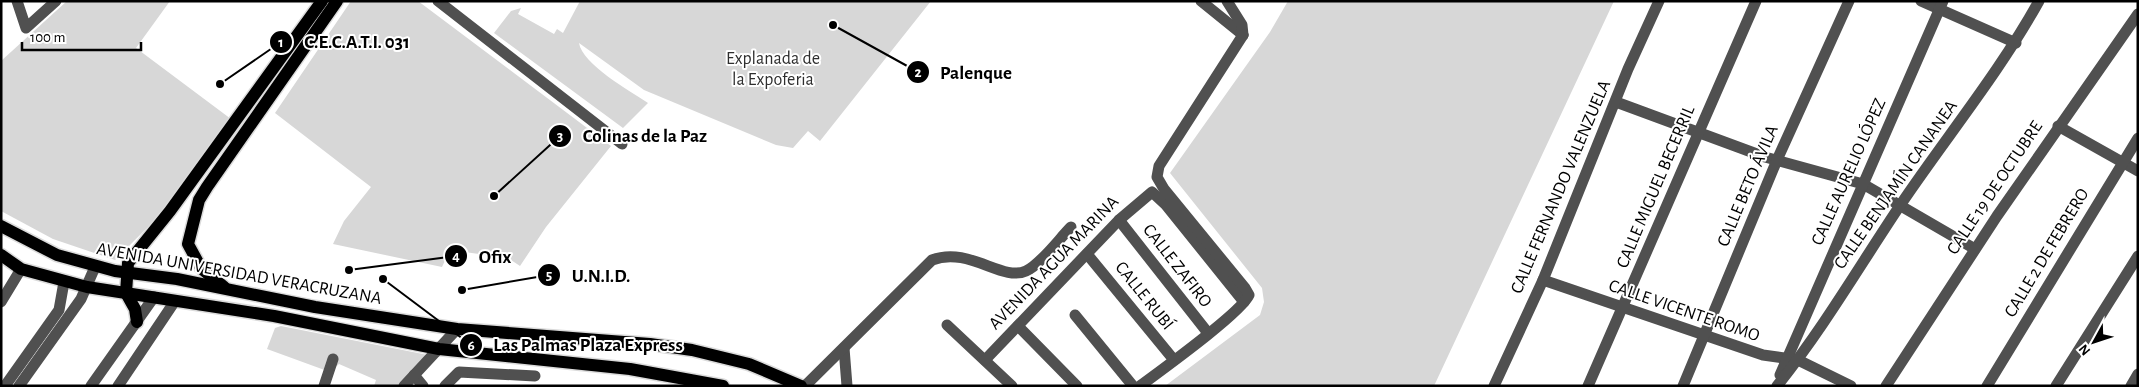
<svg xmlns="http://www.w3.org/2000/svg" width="2139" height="387" viewBox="0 0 2139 387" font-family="'Alegreya Sans',sans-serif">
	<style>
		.green { fill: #d7d7d7 }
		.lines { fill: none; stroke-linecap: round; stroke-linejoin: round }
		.major-casing { stroke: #dbdbdb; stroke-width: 15 }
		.minor { stroke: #505050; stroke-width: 11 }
		.major { stroke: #000; stroke-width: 12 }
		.labels { text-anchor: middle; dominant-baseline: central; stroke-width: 4; stroke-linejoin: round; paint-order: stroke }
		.park-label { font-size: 18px; fill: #2e2e2e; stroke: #fff }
		.street-label { font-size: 18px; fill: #000; stroke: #fff }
		.leader { fill: none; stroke: #000; stroke-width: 2 }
		.callout-dot { fill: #000; stroke: #fff; stroke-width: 2 }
		.mark-label { font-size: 15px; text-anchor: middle; font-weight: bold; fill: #fff }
		.callout-label { font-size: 19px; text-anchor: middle; font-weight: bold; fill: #000; stroke: #fff; stroke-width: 4; stroke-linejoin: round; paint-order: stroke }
	</style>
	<rect width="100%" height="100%" fill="#fff"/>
	<g class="green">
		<path d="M67 1H170L136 48 231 119 159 216 115 260 53 239 1 211V61Z"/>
		<path d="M351 1H418L611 146 546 227 520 266 508 258 450 250 442 267 333 244 344 221 371 187 275 113Z"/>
		<path d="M580 1H931L820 141 808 131 793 148 776 145 644 90 579 43C582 64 630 91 648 103L623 128 494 33 511 11 521 8 518 14 554 34 557 29 563 33Z"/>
		<path d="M1288 1H1614L1434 386H1165L1260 315 1264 302 1262 288 1170 173 1270 32Z"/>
		<path d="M281 326 428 355 406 386H374L376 380 339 364 330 372 267 349 275 328Z"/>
	</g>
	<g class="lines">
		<g class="major-casing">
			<g id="major">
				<path d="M1 226 57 255 115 271 177 279 315 307 457 329 650 344 692 350 749 364 801 386"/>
				<path d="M1 255 21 269 87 287 274 316 439 349 630 369 723 386"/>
				<path d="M224 287 201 268 188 244 199 200 207 187 337 1"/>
				<path d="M137 322 135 309 126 293 128 263 170 211 322 1"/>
			</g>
		</g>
		<g class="minor">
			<path d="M17 1 26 28 56 1"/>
			<path d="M438 1 622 144"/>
			<path d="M1201 1 1243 35"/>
			<path d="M1227 1 1242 25 1243 35"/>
			<path d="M1921 1 2016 43"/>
			<path d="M1616 102 1765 157 1863 184 1975 249"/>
			<path d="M2058 126 2138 171"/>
			<path d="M1119 220 1208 333"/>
			<path d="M1087 254 1174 360"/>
			<path d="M1543 280 1763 355 1798 360 1851 386"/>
			<path d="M1 302 21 269"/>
			<path d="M1075 315 1133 386"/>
			<path d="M947 325 1012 386"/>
			<path d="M1018 326 1077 386"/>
			<path d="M844 348 847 386"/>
			<path d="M985 360 1119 220 1152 192 1166 205 1244 302"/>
			<path d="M414 375 423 386"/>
			<path d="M1780 375 1943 1"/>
			<path d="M5 386 59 310 64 282"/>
			<path d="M19 386 81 299 95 267"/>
			<path d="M91 386 154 297"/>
			<path d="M118 386 175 301"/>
			<path d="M324 386 333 359"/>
			<path d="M404 386 457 329"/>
			<path d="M445 386 459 372 535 376"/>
			<path d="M805 386 932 260C969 246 1002 282 1026 271 1041 264 1059 239 1071 227"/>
			<path d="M1140 386C1160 371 1241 313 1249 295L1245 288 1164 189 1157 177 1159 166 1243 35"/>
			<path d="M1494 386 1543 280 1628 69 1659 1"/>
			<path d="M1588 386 1756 1"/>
			<path d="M1683 386 1777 160 1849 1"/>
			<path d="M1777 386C1823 329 1860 265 1901 204 1947 136 1999 73 2039 1"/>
			<path d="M1886 386 1997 216 2138 14"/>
			<path d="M1987 386 2138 138"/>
			<path d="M2056 386 2138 256"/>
			<path d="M2131 386 2138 374"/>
		</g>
		<use href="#major" class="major"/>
	</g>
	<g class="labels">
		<g class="park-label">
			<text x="773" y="59">Explanada de<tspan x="773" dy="21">la Expoferia</tspan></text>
		</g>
		<g class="street-label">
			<text transform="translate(1849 172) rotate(-66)">CALLE AURELIO LÓPEZ</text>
			<text transform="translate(1896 185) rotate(-55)">CALLE BENJAMÍN CANANEA</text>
			<text transform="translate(1748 186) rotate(-67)">CALLE BETO ÁVILA</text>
			<text transform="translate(1561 187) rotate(-67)">CALLE FERNANDO VALENZUELA</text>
			<text transform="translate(1656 187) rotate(-67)">CALLE MIGUEL BECERRIL</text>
			<text transform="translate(1995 188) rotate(-56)">CALLE 19 DE OCTUBRE</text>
			<text transform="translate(2047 253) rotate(-59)">CALLE 2 DE FEBRERO</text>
			<text transform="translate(1054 263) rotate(-46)">AVENIDA AGUA MARINA</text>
			<text transform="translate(1177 266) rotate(52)">CALLE ZAFIRO</text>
			<text transform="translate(239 274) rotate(10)">AVENIDA UNIVERSIDAD VERACRUZANA</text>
			<text transform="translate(1144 296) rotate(51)">CALLE RUBÍ</text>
			<text transform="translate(1684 311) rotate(19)">CALLE VICENTE ROMO</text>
		</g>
	</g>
	<path class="leader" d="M220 84L281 42M833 25L918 72M494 196L560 136M349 270L456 256M462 290L549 275M383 279L471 345"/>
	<g class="callout-dot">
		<circle cx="220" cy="84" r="5"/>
		<circle cx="833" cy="25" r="5"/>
		<circle cx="494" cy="196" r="5"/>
		<circle cx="349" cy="270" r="5"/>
		<circle cx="462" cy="290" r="5"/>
		<circle cx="383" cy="279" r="5"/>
		<circle cx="281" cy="42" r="12"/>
		<circle cx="918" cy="72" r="12"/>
		<circle cx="560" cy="136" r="12"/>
		<circle cx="456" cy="256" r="12"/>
		<circle cx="549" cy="275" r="12"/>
		<circle cx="471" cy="345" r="12"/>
	</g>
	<g class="mark-label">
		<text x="281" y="47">1</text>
		<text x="918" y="77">2</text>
		<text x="560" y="141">3</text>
		<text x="456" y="261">4</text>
		<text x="549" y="280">5</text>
		<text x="471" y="350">6</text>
	</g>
	<g class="callout-label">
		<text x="357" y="48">C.E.C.A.T.I. 031</text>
		<text x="976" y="79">Palenque</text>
		<text x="645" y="142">Colinas de la Paz</text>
		<text x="495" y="263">Ofix</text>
		<text x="601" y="282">U.N.I.D.</text>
		<text x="588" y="351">Las Palmas Plaza Express</text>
	</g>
	<rect width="2139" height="387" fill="none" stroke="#000000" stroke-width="5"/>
	<g transform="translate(2094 342) rotate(230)" stroke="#ffffff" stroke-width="4" paint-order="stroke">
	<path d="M0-4L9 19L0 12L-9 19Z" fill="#000000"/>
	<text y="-8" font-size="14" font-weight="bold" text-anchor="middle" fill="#000000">N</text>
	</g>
	<path d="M22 42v8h119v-8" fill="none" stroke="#000000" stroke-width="2.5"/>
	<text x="30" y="42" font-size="15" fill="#000000" stroke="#ffffff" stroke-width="4" paint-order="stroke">100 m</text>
</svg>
